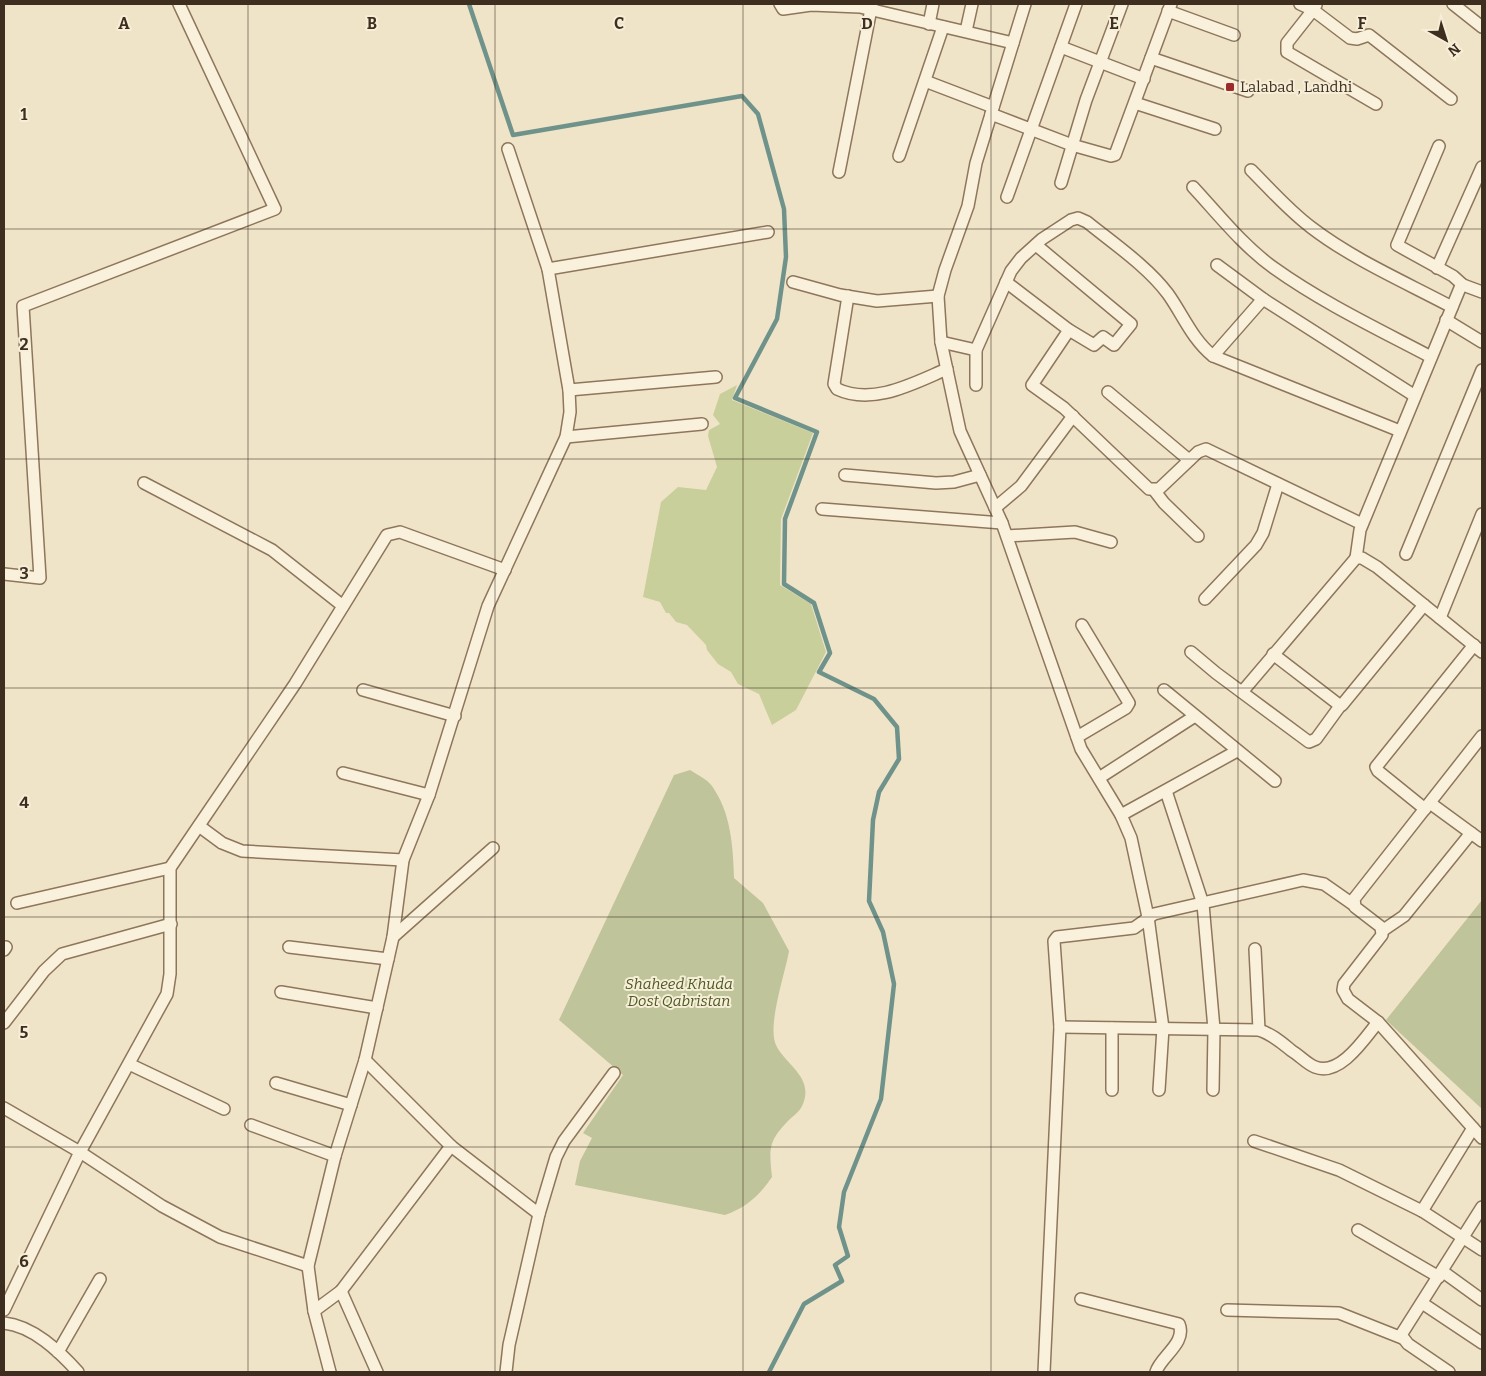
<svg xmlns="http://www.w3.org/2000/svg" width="1486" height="1376" viewBox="0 0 1486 1376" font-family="Bitter,serif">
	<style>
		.green { fill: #c9cf9b }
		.cemetery { fill: #bfc49a }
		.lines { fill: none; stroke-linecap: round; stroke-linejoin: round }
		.stream { stroke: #6f938a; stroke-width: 4.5 }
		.street-casing { stroke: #8d765c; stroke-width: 14 }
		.street { stroke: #faf1dc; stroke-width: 11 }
		.grid { fill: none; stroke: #3d2e20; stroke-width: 1; stroke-opacity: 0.55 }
		.poi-dot { fill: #9e2a2b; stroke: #f7eed8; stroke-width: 2 }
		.labels { text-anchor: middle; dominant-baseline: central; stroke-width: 4; stroke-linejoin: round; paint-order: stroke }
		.poi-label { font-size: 15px; fill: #3d2e20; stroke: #f7eed8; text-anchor: start }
		.park-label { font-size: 15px; font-style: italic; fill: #4d5a26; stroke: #f7eed8 }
		.grid-label { font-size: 16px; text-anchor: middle; font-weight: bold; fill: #3d2e20; stroke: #f7eed8; stroke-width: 4; stroke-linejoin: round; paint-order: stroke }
	</style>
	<rect width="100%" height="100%" fill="#f0e4c8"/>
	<path class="green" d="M737 385 732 400 813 433 781 519 780 585 811 604 826 652 796 710 772 725 759 694 738 684 731 672 718 664 707 650 706 645 687 625 676 622 669 613H666L660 602 643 597 661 502 678 487 706 490 717 467 708 436 709 430 720 424 713 415 720 394Z"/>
	<g class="cemetery">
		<path d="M690 770C696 774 707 779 712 786 731 813 733 846 734 878L763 903 789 951C785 974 767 1026 776 1045 784 1063 812 1076 804 1101 802 1109 796 1114 790 1119 768 1141 769 1148 772 1177 760 1195 746 1208 725 1215L575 1185 580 1161 592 1138 583 1133 623 1075 559 1020 674 775Z"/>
		<path d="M1482 900V1109L1386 1020Z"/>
	</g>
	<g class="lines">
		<path class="stream" d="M469 4 513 135 742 96 758 114 784 209 786 257 777 319 735 398 817 432 785 519 784 584 814 603 830 653 819 672 874 699 897 727 899 759 879 792 873 820 869 901 883 932 894 984 881 1099 844 1192 839 1227 848 1256 835 1265 842 1281 804 1304 769 1372"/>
		<g class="street-casing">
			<g id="street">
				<path d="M780 4 783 9 811 5 860 7 1013 43"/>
				<path d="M1025 4 976 163 968 206 945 270 938 296 941 342 960 431 1002 523 1081 749 1121 815 1131 838 1148 917 1163 1028 1159 1090"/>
				<path d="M1300 4 1313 10 1316 5"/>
				<path d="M1453 4 1482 27"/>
				<path d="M1168 11 1234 35"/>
				<path d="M929 24 933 4"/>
				<path d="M966 31 972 4"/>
				<path d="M1061 47 1144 79"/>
				<path d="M1151 58 1248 91"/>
				<path d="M925 81 993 107"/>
				<path d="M1135 103 1215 129"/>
				<path d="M1376 104 1287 52V43L1313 10 1350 38 1357 39 1369 35 1451 99"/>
				<path d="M991 114 1072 145 1111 156 1115 155 1171 4"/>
				<path d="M1439 146 1397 245 1453 276 1463 285"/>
				<path d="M899 156 943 27"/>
				<path d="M1251 170C1271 190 1289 211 1312 228 1354 260 1405 282 1452 307"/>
				<path d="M839 172 872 4"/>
				<path d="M1061 183 1086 100 1122 4"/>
				<path d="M1193 187C1218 214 1243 246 1274 268 1323 303 1378 329 1431 357"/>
				<path d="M1007 197 1076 4"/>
				<path d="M1036 245 1131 324 1114 345 1103 337 1094 345 1069 330"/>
				<path d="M1217 265 1263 299 1415 396"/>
				<path d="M1437 268 1482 167"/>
				<path d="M548 269 768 232"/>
				<path d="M793 282 840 295 877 301 938 296"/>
				<path d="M1006 282 1069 330 1032 385 1064 408 1149 489H1159L1198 452 1206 449 1362 524"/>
				<path d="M848 296 834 384 837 389C873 406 914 383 947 369"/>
				<path d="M1446 320 1482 342"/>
				<path d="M941 342 976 350"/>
				<path d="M1213 356 1263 299"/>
				<path d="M976 385V350L1011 271 1021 258 1042 239 1071 220 1078 218 1087 222C1113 243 1148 267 1168 294 1183 315 1192 339 1213 356L1400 431"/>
				<path d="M569 390 716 377"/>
				<path d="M1108 392 1189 460"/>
				<path d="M566 437 702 424"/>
				<path d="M845 475 936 483 954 482 980 475"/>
				<path d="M144 483 272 550 343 606"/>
				<path d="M1154 490 1164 503 1198 536"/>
				<path d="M995 508 1021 486 1073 416"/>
				<path d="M822 509 1002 523"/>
				<path d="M1007 536 1075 532 1111 542"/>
				<path d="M1406 554 1482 370"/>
				<path d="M1356 558 1360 530 1460 288 1463 285 1482 292"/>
				<path d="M4 574 40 578 23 306 275 209 179 4"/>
				<path d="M1205 599 1256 545 1263 533 1278 484"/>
				<path d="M1440 618 1482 514"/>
				<path d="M1191 652 1216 673 1309 742 1316 739 1340 706"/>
				<path d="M1273 654 1338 704 1342 705 1424 605"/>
				<path d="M363 690 455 716"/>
				<path d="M1164 690 1275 781"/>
				<path d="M1242 692 1356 558H1362L1377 567 1482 652"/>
				<path d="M1482 736 1354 899 1355 907 1381 927 1382 935 1344 984 1343 990 1348 999 1378 1022 1482 1138"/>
				<path d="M1077 737 1126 708 1129 703 1082 625"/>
				<path d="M343 773 429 795"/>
				<path d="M1099 778 1195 716"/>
				<path d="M1166 791 1203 904 1214 1029 1213 1090"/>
				<path d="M1430 803 1482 841"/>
				<path d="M1425 809 1378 771 1376 767 1474 645"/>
				<path d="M1121 815 1237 751"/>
				<path d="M199 826 222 843 242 851 403 860"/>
				<path d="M17 903 170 868"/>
				<path d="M1382 931 1404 916 1471 833"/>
				<path d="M393 937 493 848"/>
				<path d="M289 947 388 959"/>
				<path d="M1255 949 1259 1030"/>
				<path d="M4 950 6 947"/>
				<path d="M281 992 377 1008"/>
				<path d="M4 1023 44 971 62 954 171 924"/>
				<path d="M1060 1027 1259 1030C1272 1034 1282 1043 1292 1051 1299 1055 1307 1064 1315 1067 1340 1077 1365 1038 1378 1022"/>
				<path d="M1112 1028V1090"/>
				<path d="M365 1060 451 1146 539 1214"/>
				<path d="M129 1064 224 1109"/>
				<path d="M276 1083 351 1105"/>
				<path d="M4 1108 80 1152 162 1206 220 1237 308 1266"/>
				<path d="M251 1125 335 1156"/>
				<path d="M1254 1141 1339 1170 1422 1211 1482 1250"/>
				<path d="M1422 1211 1473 1128"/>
				<path d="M1358 1230 1439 1277"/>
				<path d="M1442 1271 1482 1300"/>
				<path d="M341 1291 377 1372"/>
				<path d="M1081 1299 1179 1324C1187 1343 1160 1357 1156 1372"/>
				<path d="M1422 1303 1482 1343"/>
				<path d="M4 1310 80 1152 167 994 170 974V868L295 684 387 535 400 532 505 570"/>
				<path d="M1227 1310 1339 1313 1402 1338"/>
				<path d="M314 1311 341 1291 451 1146"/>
				<path d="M4 1323C33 1326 59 1351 78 1372"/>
				<path d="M58 1352 100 1279"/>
				<path d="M330 1372 314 1311 308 1266 335 1156 365 1060 393 937 403 860 429 795 488 606 566 437 570 412 569 390 548 269 508 149"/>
				<path d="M506 1372 509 1345 539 1214 556 1157 564 1141 614 1073"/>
				<path d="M1044 1372 1060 1027 1054 941 1057 937 1134 928 1154 914 1303 880 1324 884 1354 905"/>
				<path d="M1449 1372 1408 1344 1401 1335 1482 1207"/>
			</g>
		</g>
		<use href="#street" class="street"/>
	</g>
	<path class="grid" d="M248 4V1372M495 4V1372M743 4V1372M991 4V1372M1238 4V1372M4 229H1482M4 459H1482M4 688H1482M4 917H1482M4 1147H1482"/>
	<rect class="poi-dot" x="1225" y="82" width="10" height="10" rx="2.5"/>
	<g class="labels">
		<g class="poi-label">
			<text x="1240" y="87">Lalabad , Landhi</text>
		</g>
		<g class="park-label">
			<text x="679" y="984">Shaheed Khuda<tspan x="679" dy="17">Dost Qabristan</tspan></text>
		</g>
	</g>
	<g class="grid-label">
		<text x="124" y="29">A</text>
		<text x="372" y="29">B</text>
		<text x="619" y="29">C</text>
		<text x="867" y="29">D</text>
		<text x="1114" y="29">E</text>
		<text x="1362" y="29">F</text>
		<text x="24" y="120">1</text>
		<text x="24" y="350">2</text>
		<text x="24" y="579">3</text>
		<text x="24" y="808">4</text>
		<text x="24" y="1038">5</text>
		<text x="24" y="1267">6</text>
	</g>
	<rect width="1486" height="1376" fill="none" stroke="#3d2e20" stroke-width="10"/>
	<g transform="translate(1446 40) rotate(141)" stroke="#f7eed8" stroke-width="4" paint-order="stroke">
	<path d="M0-4L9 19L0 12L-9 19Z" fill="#3d2e20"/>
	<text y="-8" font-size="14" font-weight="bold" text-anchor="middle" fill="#3d2e20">N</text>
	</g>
</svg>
